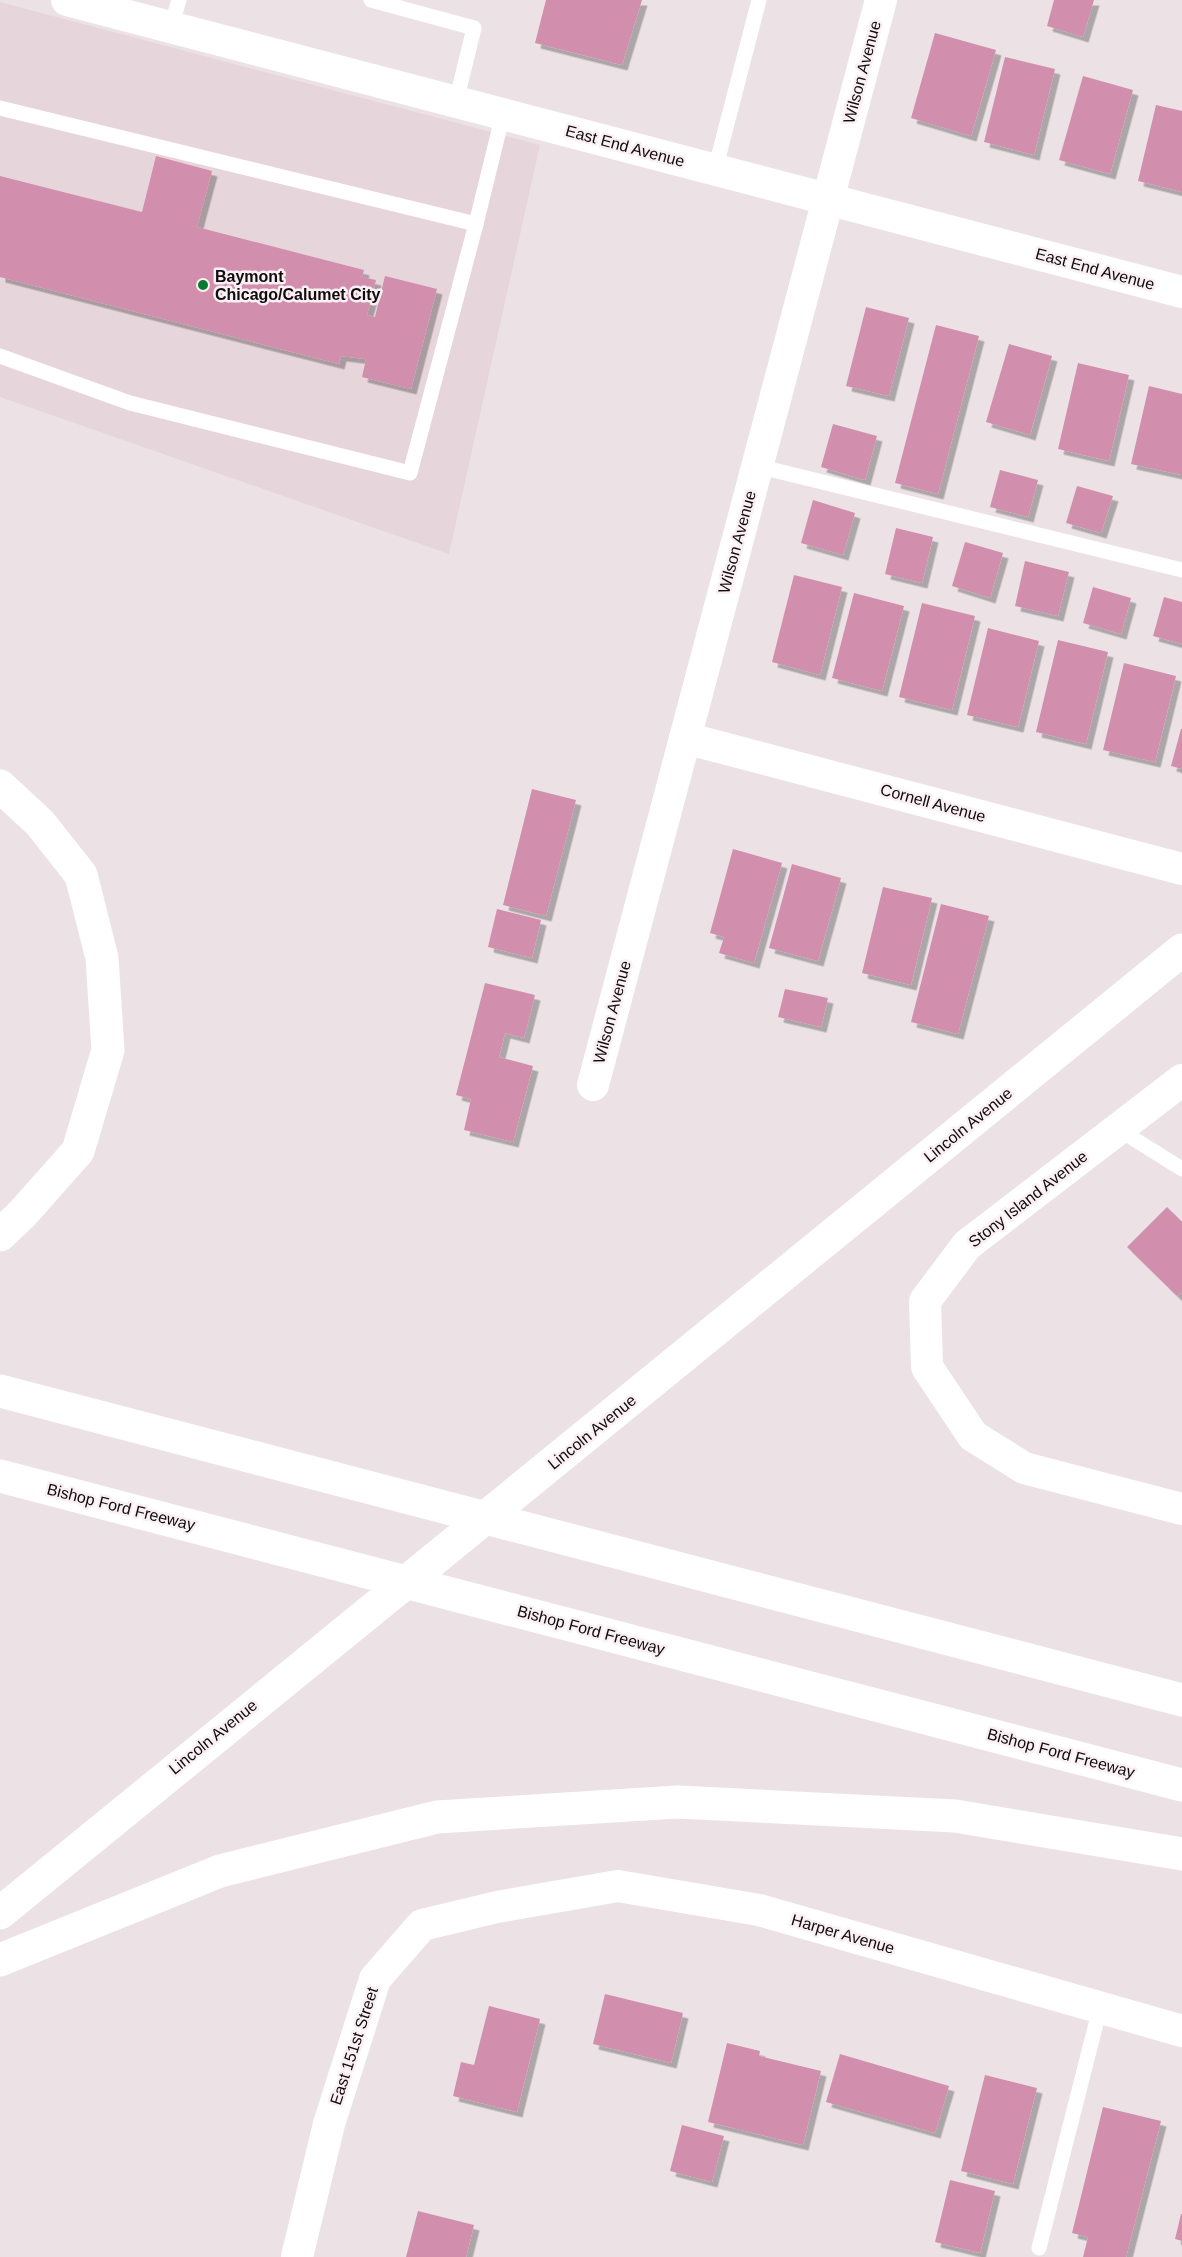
<svg xmlns="http://www.w3.org/2000/svg" width="1182" height="2257" viewBox="0 0 1182 2257" font-family="Arial,sans-serif">
	<style>
		.built { fill: #e7d5dc }
		.building { fill: #d18fad; filter: url(#shadow) }
		.lines { fill: none; stroke-linecap: round; stroke-linejoin: round }
		.lane { stroke: #fff; stroke-width: 15 }
		.street { stroke: #fff; stroke-width: 32 }
		.secondary { stroke: #fff; stroke-width: 33 }
		.highway { stroke: #fff; stroke-width: 33 }
		.poi-dot { fill: #08792e; stroke: #faeff3; stroke-width: 2 }
		.labels { text-anchor: middle; dominant-baseline: central; stroke-width: 5; stroke-linejoin: round; paint-order: stroke }
		.street-label { font-size: 16px; fill: #0f0c0d; stroke: #faeff3 }
		.poi-label { font-size: 16px; font-weight: bold; fill: #0f0c0d; stroke: #faeff3; text-anchor: start }
	</style>
	<defs>
		<filter id="shadow"><feDropShadow dx="5.5" dy="5.5" stdDeviation="0" flood-color="#0004"/></filter>
	</defs>
	<rect width="100%" height="100%" fill="#ece2e6"/>
	<path class="built" d="M0 2 540 145 449 554 0 397Z"/>
	<g class="building">
		<path d="M546 0H642L622 65 535 43Z"/>
		<path d="M1054 0H1094L1083 37 1047 26Z"/>
		<path d="M935 33 996 50 971 136 911 118Z"/>
		<path d="M1005 57 1055 69 1034 155 984 142Z"/>
		<path d="M1083 76 1133 90 1110 174 1059 160Z"/>
		<path d="M1156 105 1182 111V192L1138 181Z"/>
		<path d="M156 156 212 171 197 227 364 270 362 277 376 280 367 315 375 317 385 276 437 289 411 389 362 377 366 359 341 356 339 364 0 277V176L142 212Z"/>
		<path d="M866 307 909 318 889 396 846 386Z"/>
		<path d="M936 325 979 336 938 494 895 483Z"/>
		<path d="M1009 344 1052 356 1030 435 986 422Z"/>
		<path d="M1078 363 1129 375 1109 461 1058 449Z"/>
		<path d="M1149 386 1182 394V475L1131 464Z"/>
		<path d="M833 424 877 436 865 480 821 467Z"/>
		<path d="M1000 470 1038 480 1028 517 990 507Z"/>
		<path d="M1077 486 1113 496 1101 533 1066 523Z"/>
		<path d="M813 500 855 513 843 555 801 543Z"/>
		<path d="M896 528 933 537 922 583 885 574Z"/>
		<path d="M965 542 1003 553 990 598 952 586Z"/>
		<path d="M1025 561 1069 572 1058 616 1015 606Z"/>
		<path d="M794 575 842 587 820 675 772 662Z"/>
		<path d="M1093 587 1131 598 1121 634 1083 623Z"/>
		<path d="M854 593 904 606 882 691 832 678Z"/>
		<path d="M1164 597 1182 602V644L1153 636Z"/>
		<path d="M922 603 975 616 952 710 899 697Z"/>
		<path d="M988 628 1039 641 1018 727 967 715Z"/>
		<path d="M1058 640 1108 652 1086 744 1036 732Z"/>
		<path d="M1124 663 1176 676 1155 762 1103 750Z"/>
		<path d="M1181 729H1182V769L1171 766Z"/>
		<path d="M532 789 576 800 546 916 503 905Z"/>
		<path d="M733 849 782 863 754 963 719 953 724 937 710 933Z"/>
		<path d="M792 864 841 878 818 961 769 948Z"/>
		<path d="M883 887 932 898 911 985 862 973Z"/>
		<path d="M941 904 989 916 958 1034 911 1022Z"/>
		<path d="M497 909 541 920 532 958 488 947Z"/>
		<path d="M485 983 535 995 524 1038 505 1033 499 1057 533 1066 513 1142 464 1130 471 1099 456 1095Z"/>
		<path d="M785 989 828 998 821 1027 778 1017Z"/>
		<path d="M1167 1207 1182 1222V1291L1177 1296 1127 1247Z"/>
		<path d="M605 1994 683 2013 671 2063 593 2044Z"/>
		<path d="M489 2006 540 2019 517 2112 453 2096 461 2062 474 2065Z"/>
		<path d="M727 2043 760 2051 759 2056 821 2071 803 2145 708 2122Z"/>
		<path d="M840 2054 949 2086 935 2133 826 2102Z"/>
		<path d="M985 2075 1037 2088 1013 2184 961 2171Z"/>
		<path d="M1103 2107 1161 2121 1126 2257H1083L1088 2237 1072 2233Z"/>
		<path d="M682 2125 724 2136 712 2182 670 2171Z"/>
		<path d="M950 2180 995 2191 980 2253 935 2242Z"/>
		<path d="M418 2211 474 2225 466 2257H406Z"/>
		<path d="M1181 2214H1182V2241L1175 2239Z"/>
	</g>
	<g class="lines">
		<g class="lane">
			<path d="M371 0 474 28 456 102"/>
			<path d="M171 27 179 0"/>
			<path d="M0 108 476 224 503 114"/>
			<path d="M715 170 759 0"/>
			<path d="M0 356 130 403 410 473 476 224"/>
			<path d="M757 466 1182 570"/>
			<path d="M1118 1129 1182 1169"/>
			<path d="M1039 2248 1100 2008"/>
		</g>
		<g class="street">
			<path d="M67 0 1182 292"/>
			<path d="M685 738 1182 869"/>
			<path d="M1182 1080 967 1245 925 1301 927 1367 973 1436 1024 1468 1182 1509"/>
			<path d="M593 1085 881 0"/>
			<path d="M297 2257 329 2124 375 1979 422 1925 497 1907 618 1886 759 1910 1182 2031"/>
		</g>
		<path class="secondary" d="M0 1913 1182 950"/>
		<g class="highway">
			<path d="M0 786 40 823 81 875 102 958 108 1050 78 1151 23 1213 0 1235"/>
			<path d="M0 1391 1182 1700"/>
			<path d="M0 1476 1182 1785"/>
			<path d="M0 1960 220 1871 437 1817 678 1802 955 1816 1182 1854"/>
		</g>
	</g>
	<circle class="poi-dot" cx="203" cy="285" r="6"/>
	<g class="labels">
		<g class="street-label">
			<text transform="translate(862 72) rotate(-75)">Wilson Avenue</text>
			<text transform="translate(625 146) rotate(15)">East End Avenue</text>
			<text transform="translate(1095 269) rotate(15)">East End Avenue</text>
			<text transform="translate(737 542) rotate(-75)">Wilson Avenue</text>
			<text transform="translate(933 803) rotate(15)">Cornell Avenue</text>
			<text transform="translate(612 1012) rotate(-75)">Wilson Avenue</text>
			<text transform="translate(968 1125) rotate(-39)">Lincoln Avenue</text>
			<text transform="translate(1028 1199) rotate(-38)">Stony Island Avenue</text>
			<text transform="translate(592 1432) rotate(-39)">Lincoln Avenue</text>
			<text transform="translate(121 1507) rotate(14)">Bishop Ford Freeway</text>
			<text transform="translate(591 1630) rotate(15)">Bishop Ford Freeway</text>
			<text transform="translate(213 1737) rotate(-39)">Lincoln Avenue</text>
			<text transform="translate(1061 1753) rotate(15)">Bishop Ford Freeway</text>
			<text transform="translate(843 1934) rotate(16)">Harper Avenue</text>
			<text transform="translate(354 2046) rotate(-72)">East 151st Street</text>
		</g>
		<g class="poi-label">
			<text x="215" y="276">Baymont<tspan x="215" dy="18">Chicago/Calumet City</tspan></text>
		</g>
	</g>
</svg>
